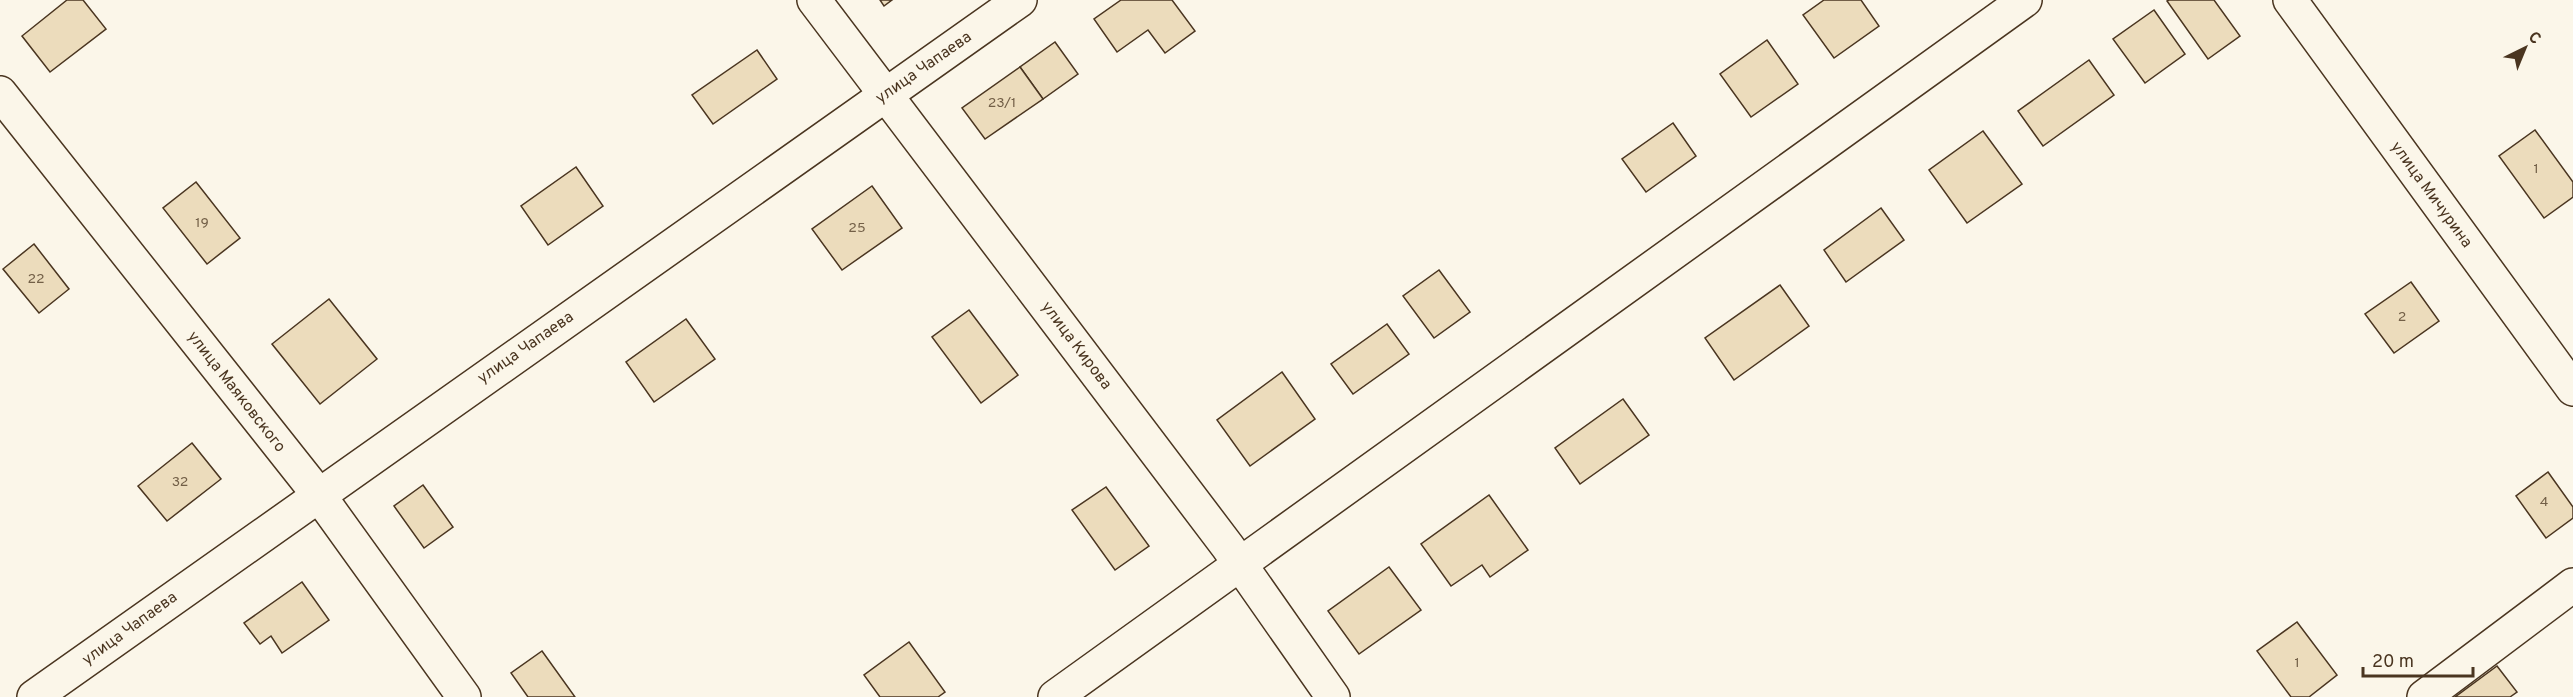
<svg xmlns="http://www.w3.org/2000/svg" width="2573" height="697" viewBox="0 0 2573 697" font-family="Overpass,sans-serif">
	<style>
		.building { fill: #ecdcbc; stroke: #4a3520; stroke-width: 1.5 }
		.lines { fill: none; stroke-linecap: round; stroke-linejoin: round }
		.minor-casing { stroke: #4a3520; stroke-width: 36 }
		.tertiary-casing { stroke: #4a3520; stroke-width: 36 }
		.minor { stroke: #fbf6e9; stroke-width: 33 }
		.tertiary { stroke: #fbf6e9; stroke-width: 33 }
		.labels { text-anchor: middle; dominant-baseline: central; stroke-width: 4.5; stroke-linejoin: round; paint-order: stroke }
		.number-label { font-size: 14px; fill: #725f47 }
		.street-label { font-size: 16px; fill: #4a3520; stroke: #fbf6e9 }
	</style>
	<rect width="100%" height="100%" fill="#fbf6e9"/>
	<g class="building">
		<path d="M67 0H83L106 29 50 72 22 36Z"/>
		<path d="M880 0H892L884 6Z"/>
		<path d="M1121 0H1172L1195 31 1165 53 1148 30 1117 52 1094 19Z"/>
		<path d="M1824 0H1861L1879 26 1834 58 1803 15Z"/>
		<path d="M2169 0H2214L2240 36 2208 59 2167 1Z"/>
		<path d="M2154 10 2185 54 2145 83 2113 39Z"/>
		<path d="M1767 40 1798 84 1751 117 1720 74Z"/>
		<path d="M1055 42 1078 74 1043 99 1020 67Z"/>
		<path d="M757 50 777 79 713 124 692 95Z"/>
		<path d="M2089 60 2114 95 2043 146 2018 111Z"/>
		<path d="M1020 67 1043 99 985 139 962 108Z"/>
		<path d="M1673 123 1696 156 1646 192 1622 159Z"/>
		<path d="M2535 130 2573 182V197L2544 218 2499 156Z"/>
		<path d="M1983 131 2022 184 1967 223 1929 170Z"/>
		<path d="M576 167 603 206 548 245 521 206Z"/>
		<path d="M196 182 240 238 207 264 163 208Z"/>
		<path d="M872 186 902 228 842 270 812 229Z"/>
		<path d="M1881 208 1904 240 1846 282 1824 250Z"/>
		<path d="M34 244 69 289 39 313 3 269Z"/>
		<path d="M1439 270 1470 312 1434 338 1403 296Z"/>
		<path d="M2411 282 2439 321 2394 353 2365 314Z"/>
		<path d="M1780 285 1809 326 1734 380 1705 338Z"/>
		<path d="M329 299 377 359 320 404 272 344Z"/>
		<path d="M969 310 1018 375 981 403 932 337Z"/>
		<path d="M686 319 715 359 654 402 626 362Z"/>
		<path d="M1387 324 1409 354 1353 394 1331 364Z"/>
		<path d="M1282 372 1315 419 1250 466 1217 420Z"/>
		<path d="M1623 399 1649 435 1580 484 1555 448Z"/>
		<path d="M192 443 221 479 167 521 138 486Z"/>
		<path d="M2548 472 2573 507V518L2546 538 2516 496Z"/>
		<path d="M423 485 453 527 424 548 394 506Z"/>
		<path d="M1106 487 1149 546 1115 570 1072 510Z"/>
		<path d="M1489 495 1528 550 1490 577 1482 565 1451 586 1421 544Z"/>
		<path d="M1389 567 1421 610 1359 654 1328 611Z"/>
		<path d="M302 582 329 620 282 653 271 636 260 644 244 623Z"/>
		<path d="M2297 622 2337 675 2309 697H2291L2257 651Z"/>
		<path d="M909 642 945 692 938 697H880L864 675Z"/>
		<path d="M542 651 575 697H528L511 673Z"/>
		<path d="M2497 666 2517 692 2510 697H2455Z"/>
	</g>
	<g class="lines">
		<g class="minor-casing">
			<g id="minor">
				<path d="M814 0 1228 547 1333 697"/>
				<path d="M2290 0 2573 389"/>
				<path d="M0 93 318 494 464 697"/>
				<path d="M34 697 1020 0"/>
				<path d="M2424 697 2573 585"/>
			</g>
		</g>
		<g class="tertiary-casing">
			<path id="tertiary" d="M1055 697 2025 0"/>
		</g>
		<use href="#minor" class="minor"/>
		<use href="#tertiary" class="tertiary"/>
	</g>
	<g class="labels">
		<g class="number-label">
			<text x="1002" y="103">23/1</text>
			<text x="2536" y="169">1</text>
			<text x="202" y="223">19</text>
			<text x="857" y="228">25</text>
			<text x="36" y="279">22</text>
			<text x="2402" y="317">2</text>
			<text x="180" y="482">32</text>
			<text x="2544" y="502">4</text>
			<text x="2297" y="663">1</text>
		</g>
		<g class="street-label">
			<text transform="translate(924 68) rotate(-35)">улица Чапаева</text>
			<text transform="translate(2431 195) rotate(54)">улица Мичурина</text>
			<text transform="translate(1076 346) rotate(53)">улица Кирова</text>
			<text transform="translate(526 348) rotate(-35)">улица Чапаева</text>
			<text transform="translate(236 392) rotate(52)">улица Маяковского</text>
			<text transform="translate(130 629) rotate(-36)">улица Чапаева</text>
		</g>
	</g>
	<g transform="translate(2525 48) rotate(43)" stroke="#fbf6e9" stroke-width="4.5" paint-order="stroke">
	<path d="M0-4.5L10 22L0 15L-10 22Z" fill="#4a3520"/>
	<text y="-9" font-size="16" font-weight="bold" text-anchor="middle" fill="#4a3520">С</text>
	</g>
	<path d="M2363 667v9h110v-9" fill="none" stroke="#4a3520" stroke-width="3"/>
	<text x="2372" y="667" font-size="18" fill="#4a3520" stroke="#fbf6e9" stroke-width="4.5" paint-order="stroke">20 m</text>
</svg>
